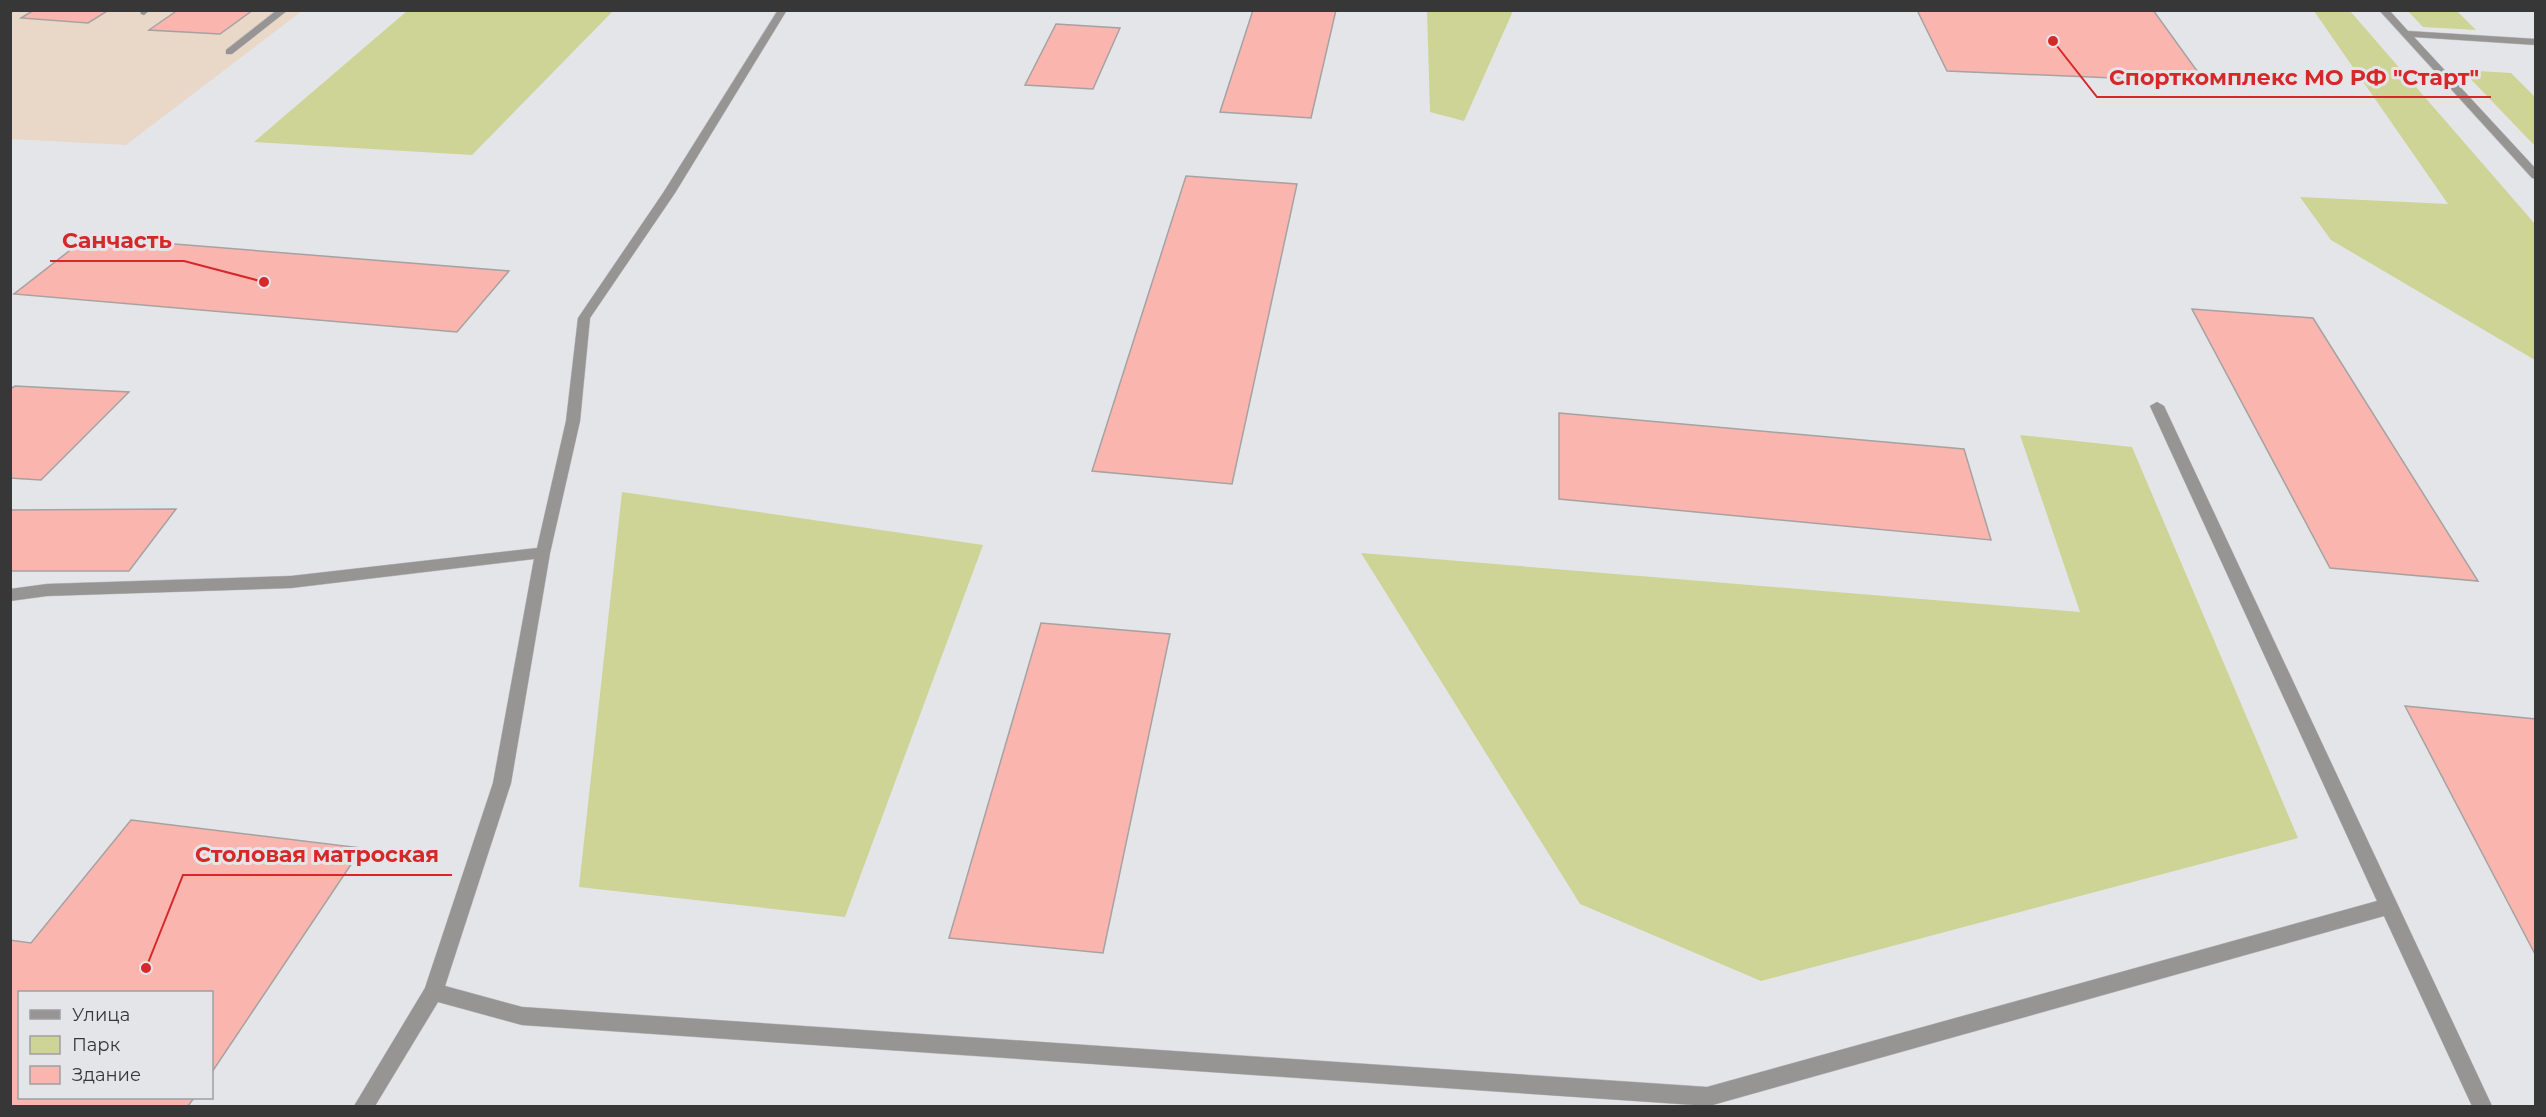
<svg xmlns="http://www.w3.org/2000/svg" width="2546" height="1117" viewBox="0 0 2546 1117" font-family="Montserrat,sans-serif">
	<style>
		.industrial { fill: #e9d8c7 }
		.green { fill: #ced496 }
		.building { fill: #fab5af; stroke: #a6a2a2; stroke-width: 1.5 }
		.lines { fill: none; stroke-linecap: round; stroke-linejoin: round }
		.minor-casing { stroke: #c1c2c6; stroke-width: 1 }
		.minor { fill: #969593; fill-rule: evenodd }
		.leader { fill: none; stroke: #d62828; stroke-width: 2 }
		.callout-dot { fill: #d62828; stroke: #e4e5e9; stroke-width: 2 }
		.callout-label { font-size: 22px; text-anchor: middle; font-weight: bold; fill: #d62828; stroke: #e4e5e9; stroke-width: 6; stroke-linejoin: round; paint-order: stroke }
	</style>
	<rect width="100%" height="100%" fill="#e4e5e9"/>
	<path class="industrial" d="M10 11H302L126 145 11 139Z"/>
	<g class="green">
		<path d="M407 11V10L613 11 472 155 254 142Z"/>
		<path d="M1427 11H1513L1464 121 1430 112Z"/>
		<path d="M2314 11H2350L2535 224V360L2331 240 2300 197 2448 204Z"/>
		<path d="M2408 11H2457L2476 30 2423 27Z"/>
		<path d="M2462 70 2511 73 2535 97V146Z"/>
		<path d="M2020 435 2132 447 2298 838 1761 981 1580 904 1361 553 2080 612Z"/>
		<path d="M622 492 983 545 845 917 579 887Z"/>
	</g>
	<g class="building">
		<path d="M34 10H109L88 23 21 18Z"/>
		<path d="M178 10H253L220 34 149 30Z"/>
		<path d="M1253 10H1336L1311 118 1220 112Z"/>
		<path d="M1917 10H2153L2205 82 1947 71Z"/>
		<path d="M1056 24 1120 28 1093 89 1025 85Z"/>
		<path d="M1186 176 1297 184 1232 484 1092 471Z"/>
		<path d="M87 237 509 271 457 332 14 294Z"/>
		<path d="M2192 309 2313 318 2478 581 2330 568Z"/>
		<path d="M15 386 129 392 41 480 10 478V389Z"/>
		<path d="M1559 413 1964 449 1991 540 1559 499Z"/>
		<path d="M176 509 129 571H10V510Z"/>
		<path d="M1041 623 1170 634 1103 953 949 938Z"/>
		<path d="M2405 706 2536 719V956Z"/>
		<path d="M131 820 362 848 212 1072V992H20V1098H194L188 1106H10V940L31 943Z"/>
	</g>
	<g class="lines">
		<g class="minor-casing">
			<g id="minor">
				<path d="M10 10H15L10 14Z"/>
				<path d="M140 10H150L144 15 141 14Z"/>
				<path d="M277 10H288L232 54H226V50Z"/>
				<path d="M778 10H787L675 193 590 318 580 421 550 553 511 783 445 986 522 1007 1707 1087 2377 901 2150 406 2157 402 2164 406 2492 1106H2472L2384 916 1709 1106 522 1025 438 1002 375 1106H354L425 988 493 783 534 559 291 588 47 596 10 601V589L47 584 291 576 537 548 566 421 578 318 663 193Z"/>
				<path d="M2379 10H2389L2408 31 2536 39V45L2414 37 2536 169V179L2532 178Z"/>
			</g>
		</g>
		<use href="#minor" class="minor"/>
	</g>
	<path class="leader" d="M2053 41L2097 97H2491M264 282L184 261H50M146 968L183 875H452"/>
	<g class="callout-dot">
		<circle cx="2053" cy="41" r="6"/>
		<circle cx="264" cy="282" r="6"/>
		<circle cx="146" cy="968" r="6"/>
	</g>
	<g class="callout-label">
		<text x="2294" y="85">Спорткомплекс МО РФ "Старт"</text>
		<text x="117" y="248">Cанчасть</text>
		<text x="317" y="862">Cтоловая матроская</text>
	</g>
	<rect width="2546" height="1117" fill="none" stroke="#373738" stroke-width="24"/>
	<rect x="18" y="991" width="195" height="108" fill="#e4e5e9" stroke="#9f9fa2" stroke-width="1.5"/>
	<rect x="30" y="1010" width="30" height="9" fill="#969593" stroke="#9f9fa2" stroke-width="1.5"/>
	<text x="72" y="1021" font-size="18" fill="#373738">Улица</text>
	<rect x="30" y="1036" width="30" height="18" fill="#ced496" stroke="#9f9fa2" stroke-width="1.5"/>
	<text x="72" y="1051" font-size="18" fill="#373738">Парк</text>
	<rect x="30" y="1066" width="30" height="18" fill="#fab5af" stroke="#9f9fa2" stroke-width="1.5"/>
	<text x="72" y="1081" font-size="18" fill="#373738">Здание</text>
</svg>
